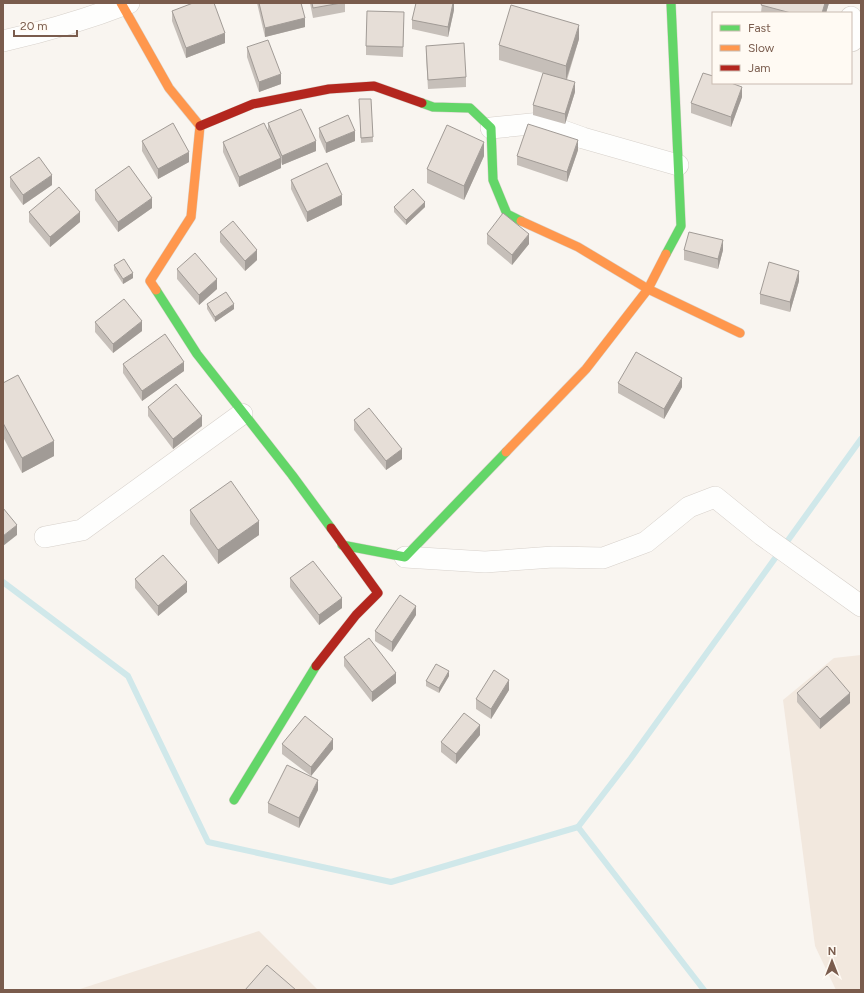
<svg xmlns="http://www.w3.org/2000/svg" width="864" height="993" viewBox="0 0 864 993" font-family="Figtree,sans-serif">
	<style>
		.residential { fill: #f2e8de }
		.lines { fill: none; stroke-linecap: round; stroke-linejoin: round }
		.stream { stroke: #d0e8ea; stroke-width: 6 }
		.street-casing { stroke: #d7d1cb; stroke-width: 22 }
		.fast-casing { stroke: #d9d2cb; stroke-width: 10 }
		.slow-casing { stroke: #d9d2cb; stroke-width: 10 }
		.jam-casing { stroke: #d9d2cb; stroke-width: 10 }
		.street { stroke: #fefefd; stroke-width: 21 }
		.fast { stroke: #63d668; stroke-width: 9 }
		.slow { stroke: #ff974d; stroke-width: 9 }
		.jam { stroke: #b3261e; stroke-width: 9 }
		.wall { fill: #c6bfb9 }
		.shaded-wall { fill: #a19b96 }
		.building { fill: #e6ded7; stroke: #a19b96 }
	</style>
	<rect width="100%" height="100%" fill="#f9f5f0"/>
	<g class="residential">
		<path d="M861 655V990H836L815 946 783 700 834 658Z"/>
		<path d="M259 931 318 990H77Z"/>
	</g>
	<g class="lines">
		<g class="stream">
			<path d="M3 582 128 676 208 842 391 882 578 827 704 990"/>
			<path d="M578 827 631 758 861 439"/>
		</g>
		<g class="street-casing">
			<g id="street">
				<path d="M851 17 852 41"/>
				<path d="M3 41C47 31 88 19 129 3"/>
				<path d="M491 128 541 123 583 138 678 165"/>
				<path d="M45 537 82 530 242 414"/>
				<path d="M405 557 485 562 553 557 603 558 646 542 689 507 715 497 762 535 861 606"/>
			</g>
		</g>
		<g class="fast-casing">
			<g id="fast">
				<path d="M422 103 433 107 470 108 491 128 493 180 507 214 521 221"/>
				<path d="M666 254 681 226 671 3"/>
				<path d="M156 290 197 354 292 475 331 528"/>
				<path d="M342 545 405 557 506 452"/>
				<path d="M234 800 316 666"/>
			</g>
		</g>
		<g class="slow-casing">
			<g id="slow">
				<path d="M121 3 169 88 200 126 191 217 150 281 156 290"/>
				<path d="M521 221 578 247 648 289 740 333"/>
				<path d="M506 452 586 369 648 289 666 254"/>
			</g>
		</g>
		<g class="jam-casing">
			<g id="jam">
				<path d="M200 126 253 104 329 89 374 86 422 103"/>
				<path d="M316 666 356 615 378 593 331 528"/>
			</g>
		</g>
		<use href="#street" class="street"/>
		<use href="#fast" class="fast"/>
		<use href="#slow" class="slow"/>
		<use href="#jam" class="jam"/>
	</g>
	<g class="wall">
		<path d="M257 3H301L305 27 265 37Z"/>
		<path d="M310 3H345V12L313 18Z"/>
		<path d="M454 3V10L448 37 412 29V20Z"/>
		<path d="M762 3H829L826 13H761Z"/>
		<path d="M172 11 225 43 186 58 172 21Z"/>
		<path d="M404 22 403 57 366 55V46Z"/>
		<path d="M579 39 567 80 575 92 565 124 533 115V105L543 73 499 60V45Z"/>
		<path d="M426 46 466 77V87L428 89 426 56Z"/>
		<path d="M247 47 281 84 259 92 247 57Z"/>
		<path d="M742 97 731 127 691 113V103Z"/>
		<path d="M359 99H371L373 142 361 143Z"/>
		<path d="M268 123 316 151 282 165 281 162V168L239 187 223 152V142L268 131Z"/>
		<path d="M319 128 355 141 326 153 319 137Z"/>
		<path d="M142 141 189 162 158 179 142 151Z"/>
		<path d="M578 150 567 182 517 165V156Z"/>
		<path d="M484 156 464 200 427 183V169Z"/>
		<path d="M10 177 52 185 23 205 10 187Z"/>
		<path d="M291 180 342 205 307 222 291 189Z"/>
		<path d="M95 190 152 208 118 232 95 200Z"/>
		<path d="M394 207H425L406 225 394 212Z"/>
		<path d="M29 212 80 222 50 247 29 222Z"/>
		<path d="M220 232 257 260 245 271 220 242Z"/>
		<path d="M487 234 529 244 512 265 487 244Z"/>
		<path d="M684 250H723L718 269 684 260Z"/>
		<path d="M114 265 133 278 123 284 114 270Z"/>
		<path d="M177 269 217 289 199 305 177 279Z"/>
		<path d="M799 281 790 312 760 304V294Z"/>
		<path d="M207 304 234 309 215 322 207 309Z"/>
		<path d="M95 322 142 331 113 353 95 332Z"/>
		<path d="M123 364 184 371 142 401 123 373Z"/>
		<path d="M3 383 54 456 22 473 3 437Z"/>
		<path d="M618 383 682 387 664 419 618 393Z"/>
		<path d="M148 407 202 426 173 449 148 416Z"/>
		<path d="M354 420 402 459 386 470 354 430Z"/>
		<path d="M190 510 259 535 218 564 190 524Z"/>
		<path d="M290 578 342 608 319 625 290 587Z"/>
		<path d="M135 579 187 592 158 616 135 588Z"/>
		<path d="M416 615 392 652 375 641V631Z"/>
		<path d="M344 657 396 683 372 702 344 666Z"/>
		<path d="M449 676 439 693 426 686V681Z"/>
		<path d="M509 690 491 719 476 709V699Z"/>
		<path d="M797 693 850 703 820 729 797 702Z"/>
		<path d="M480 735 456 764 441 752V742Z"/>
		<path d="M282 744 333 749 311 776 282 754Z"/>
		<path d="M318 790 299 828 268 813V803Z"/>
	</g>
	<g class="shaded-wall">
		<path d="M453 3H454V10L448 37V27Z"/>
		<path d="M825 3H829L826 13H822Z"/>
		<path d="M305 18V27L265 37V28Z"/>
		<path d="M579 25V39L566 80V66Z"/>
		<path d="M225 33V43L186 58V48Z"/>
		<path d="M281 74V84L259 92V82Z"/>
		<path d="M575 82V92L565 124V114Z"/>
		<path d="M742 87V97L731 127V117Z"/>
		<path d="M355 131V141L326 153V143Z"/>
		<path d="M578 140V150L567 182V172Z"/>
		<path d="M316 141V151L282 165V156Z"/>
		<path d="M484 142V156L464 200V186Z"/>
		<path d="M189 152V162L158 179V169Z"/>
		<path d="M281 158V168L239 187V177Z"/>
		<path d="M52 175V185L23 205V195Z"/>
		<path d="M342 195V205L307 222V212Z"/>
		<path d="M152 198V208L118 232V222Z"/>
		<path d="M425 202V207L406 225V220Z"/>
		<path d="M80 212V222L50 247V237Z"/>
		<path d="M529 234V244L512 265V255Z"/>
		<path d="M723 240V250L718 269V259Z"/>
		<path d="M257 250V260L245 271V261Z"/>
		<path d="M799 271V281L790 312V302Z"/>
		<path d="M133 273V278L123 284V279Z"/>
		<path d="M217 279V289L199 305V295Z"/>
		<path d="M234 304V309L215 322V317Z"/>
		<path d="M142 321V331L113 353V344Z"/>
		<path d="M184 362V371L142 401V391Z"/>
		<path d="M682 378V387L664 419V409Z"/>
		<path d="M202 416V426L173 449V439Z"/>
		<path d="M54 441V456L22 473V458Z"/>
		<path d="M402 449V459L386 470V461Z"/>
		<path d="M259 521V535L218 564V550Z"/>
		<path d="M17 525V535L3 546V536Z"/>
		<path d="M187 582V592L158 616V606Z"/>
		<path d="M342 598V608L319 625V615Z"/>
		<path d="M416 606V615L392 652V642Z"/>
		<path d="M449 671V676L439 693V688Z"/>
		<path d="M396 673V683L372 702V692Z"/>
		<path d="M509 680V690L491 719V709Z"/>
		<path d="M850 693V703L820 729V719Z"/>
		<path d="M480 725V735L456 764V754Z"/>
		<path d="M333 739V749L311 776V767Z"/>
		<path d="M318 780V790L299 828V818Z"/>
	</g>
	<g class="building">
		<path d="M193 3H214L225 33 186 48 172 11Z"/>
		<path d="M259 3H301L305 18 265 28Z"/>
		<path d="M312 3H341L313 8Z"/>
		<path d="M416 3H453L448 27 412 20Z"/>
		<path d="M762 3H825L822 13H791L761 5Z"/>
		<path d="M511 5 579 25 566 66 499 45Z"/>
		<path d="M367 11 404 12 403 47 366 46Z"/>
		<path d="M268 40 281 74 259 82 247 47Z"/>
		<path d="M464 43 466 77 428 80 426 46Z"/>
		<path d="M543 73 575 82 565 114 533 105Z"/>
		<path d="M703 73 713 76V83H731L742 87 731 117 691 103Z"/>
		<path d="M359 99H371L373 137 361 138Z"/>
		<path d="M301 109 316 141 282 156 268 123Z"/>
		<path d="M348 115 355 131 326 143 319 128Z"/>
		<path d="M173 123 189 152 158 169 142 141Z"/>
		<path d="M264 123 281 158 239 177 223 142Z"/>
		<path d="M528 124 578 140 567 172 517 156Z"/>
		<path d="M447 125 484 142 464 186 427 169Z"/>
		<path d="M39 157 52 175 23 195 10 177Z"/>
		<path d="M327 163 342 195 307 212 291 180Z"/>
		<path d="M129 166 152 198 118 222 95 190Z"/>
		<path d="M59 187 80 212 50 237 29 212Z"/>
		<path d="M413 189 425 202 406 220 394 207Z"/>
		<path d="M503 213 529 234 512 255 487 234Z"/>
		<path d="M233 221 257 250 245 261 220 232Z"/>
		<path d="M689 232 723 240 718 259 684 250Z"/>
		<path d="M195 253 217 279 199 295 177 269Z"/>
		<path d="M124 259 133 273 123 279 114 265Z"/>
		<path d="M769 262 799 271 790 302 760 294Z"/>
		<path d="M226 292 234 304 215 317 207 304Z"/>
		<path d="M124 299 142 321 113 344 95 322Z"/>
		<path d="M165 334 184 362 142 391 123 364Z"/>
		<path d="M636 352 682 378 664 409 618 383Z"/>
		<path d="M18 375 54 441 22 458 3 423V383Z"/>
		<path d="M176 384 202 416 173 439 148 407Z"/>
		<path d="M369 408 402 449 386 461 354 420Z"/>
		<path d="M231 481 259 521 218 550 190 510Z"/>
		<path d="M3 508 17 525 3 536Z"/>
		<path d="M163 555 187 582 158 606 135 579Z"/>
		<path d="M313 561 342 598 319 615 290 578Z"/>
		<path d="M400 595 416 606 392 642 375 631Z"/>
		<path d="M369 638 396 673 372 692 344 657Z"/>
		<path d="M436 664 449 671 439 688 426 681Z"/>
		<path d="M827 666 850 693 820 719 797 693Z"/>
		<path d="M494 670 509 680 491 709 476 699Z"/>
		<path d="M464 713 480 725 456 754 441 742Z"/>
		<path d="M305 716 333 739 311 767 282 744Z"/>
		<path d="M287 765 318 780 299 818 268 803Z"/>
		<path d="M267 965 296 990H245Z"/>
	</g>
	<rect width="864" height="993" fill="none" stroke="#7a5c4d" stroke-width="8"/>
	<rect x="712" y="12" width="140" height="72" fill="#fffaf3" stroke="#cabbb1"/>
	<rect x="720" y="25" width="20" height="6" fill="#63d668" stroke="#cabbb1"/>
	<text x="748" y="32" font-size="12" fill="#7a5c4d">Fast</text>
	<rect x="720" y="45" width="20" height="6" fill="#ff974d" stroke="#cabbb1"/>
	<text x="748" y="52" font-size="12" fill="#7a5c4d">Slow</text>
	<rect x="720" y="65" width="20" height="6" fill="#b3261e" stroke="#cabbb1"/>
	<text x="748" y="72" font-size="12" fill="#7a5c4d">Jam</text>
	<g transform="translate(832 961)" stroke="#fffaf3" stroke-width="3" paint-order="stroke">
	<path d="M0-3L7 15L0 10L-7 15Z" fill="#7a5c4d"/>
	<text y="-6" font-size="11" font-weight="bold" text-anchor="middle" fill="#7a5c4d">N</text>
	</g>
	<path d="M14 30v6h63v-6" fill="none" stroke="#7a5c4d" stroke-width="2"/>
	<text x="20" y="30" font-size="12" fill="#7a5c4d" stroke="#fffaf3" stroke-width="3" paint-order="stroke">20 m</text>
</svg>
